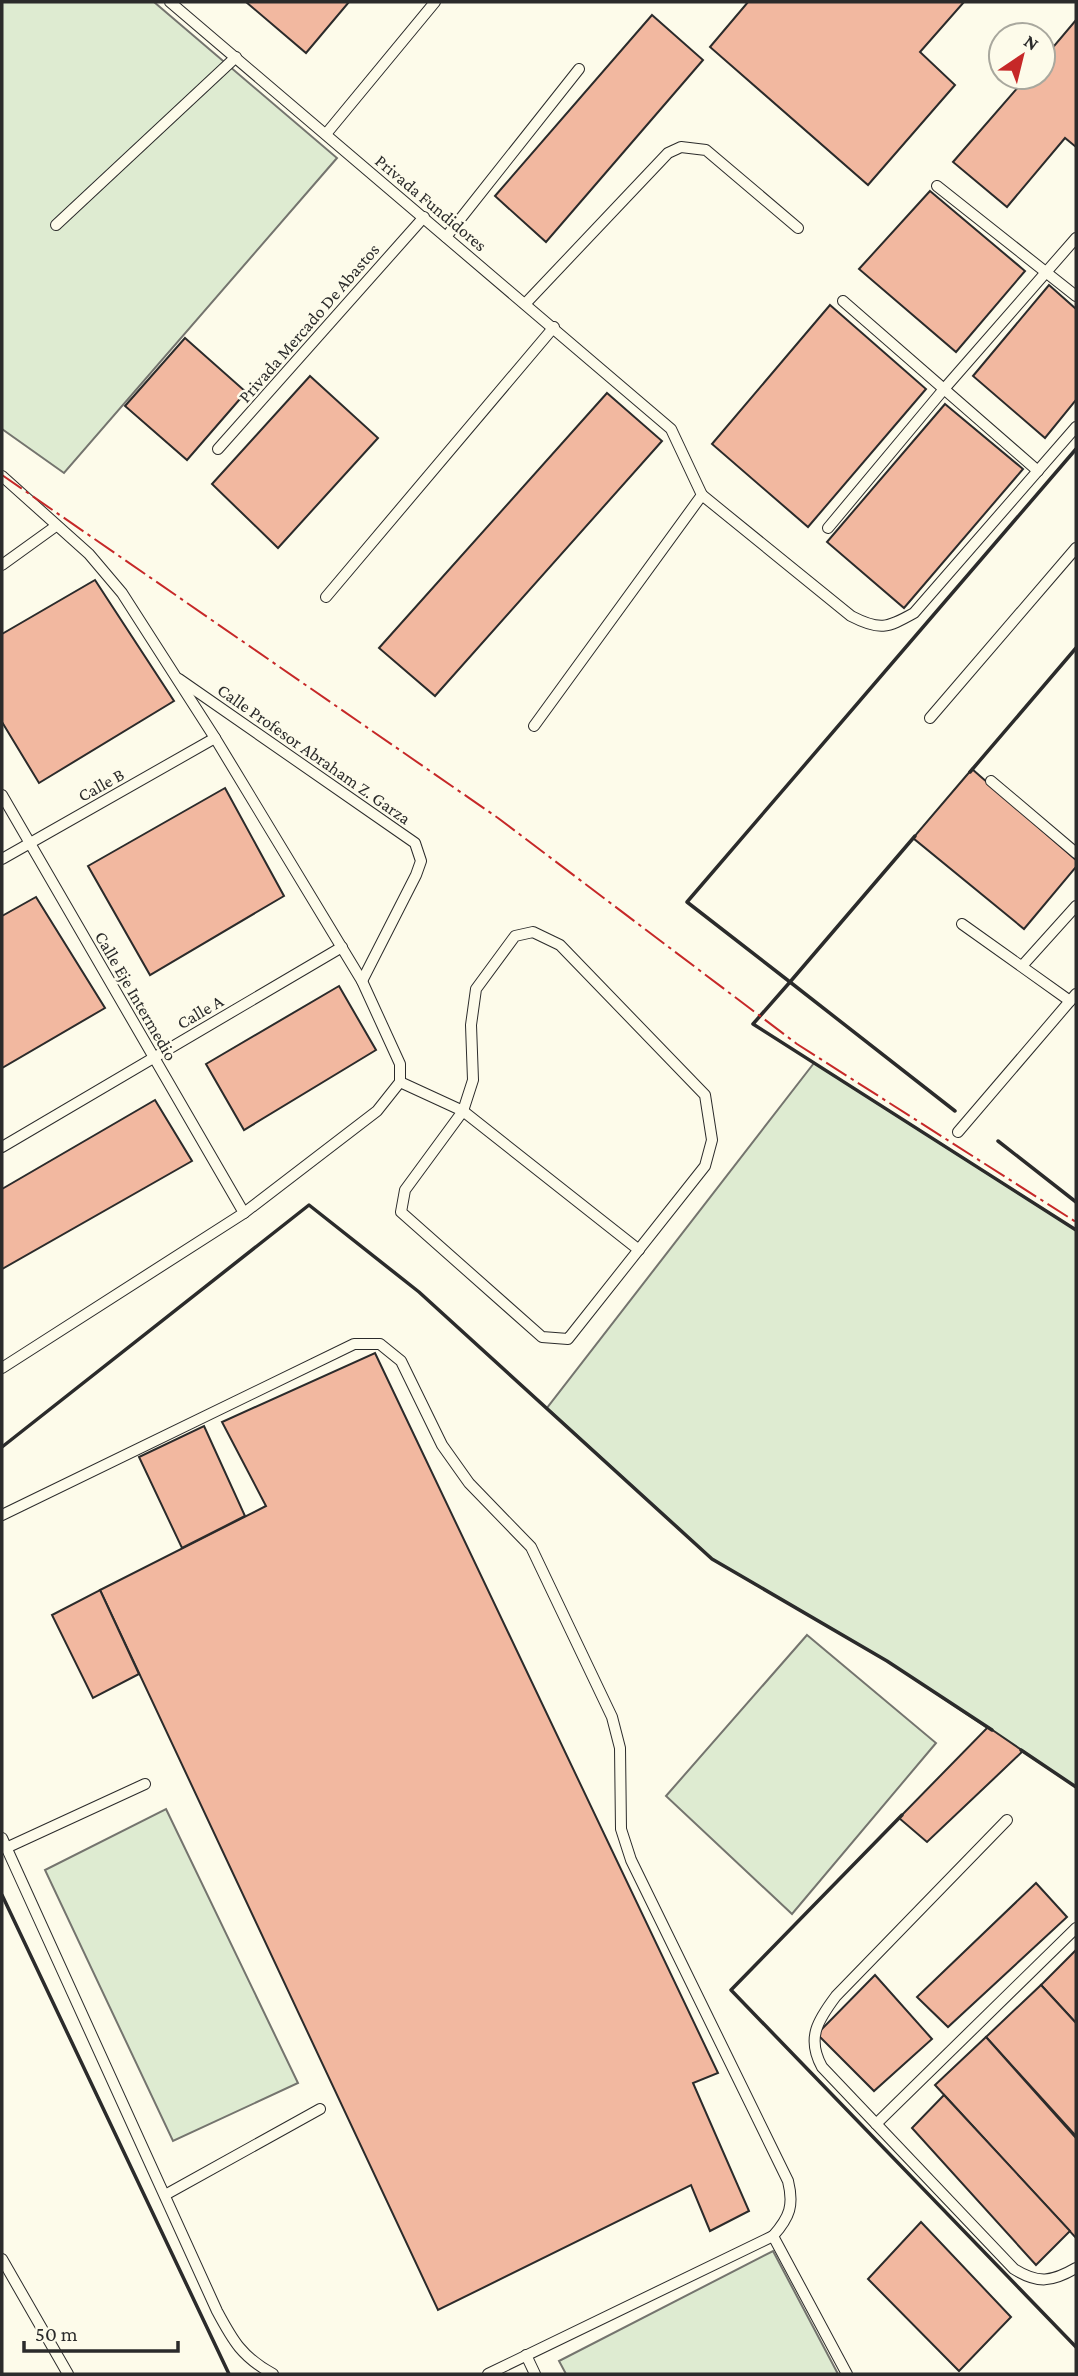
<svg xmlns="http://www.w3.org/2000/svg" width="1078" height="2376" viewBox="0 0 1078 2376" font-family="'Crimson Pro',serif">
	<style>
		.green { fill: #deebd1; stroke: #74746e; stroke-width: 2 }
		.building { fill: #f2b8a0; stroke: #2b2b2b; stroke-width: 2 }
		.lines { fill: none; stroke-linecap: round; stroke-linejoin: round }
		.lane-casing { stroke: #2b2b2b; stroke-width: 12 }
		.lane { stroke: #fdfbea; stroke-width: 10 }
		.wall { stroke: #2b2b2b; stroke-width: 3.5 }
		.power { stroke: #c62828; stroke-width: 2; stroke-dasharray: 24 5 3.5 5; stroke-linecap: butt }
		.labels { text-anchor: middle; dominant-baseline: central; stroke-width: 5; stroke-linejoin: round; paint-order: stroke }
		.street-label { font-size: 18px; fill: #2b2b2b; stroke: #fdfbea }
	</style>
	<rect width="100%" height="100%" fill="#fdfbea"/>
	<g class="green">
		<path d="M2 2H154L337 158 64 473 2 429Z"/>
		<path d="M814 1063 1076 1230V1787L887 1661 712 1559 547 1408Z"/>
		<path d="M807 1635 936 1743 792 1914 666 1796Z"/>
		<path d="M166 1809 298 2083 173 2141 45 1870Z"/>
		<path d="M773 2251 838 2374H566L559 2361Z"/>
	</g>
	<g class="building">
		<path d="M246 2H349L306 53Z"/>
		<path d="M748 2H964L920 52 955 85 868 185 710 47Z"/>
		<path d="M652 15 703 60 546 242 495 196Z"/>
		<path d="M1076 20V147L1065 138 1007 207 953 162 1027 77H1043V59Z"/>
		<path d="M930 191 1025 271 956 352 859 269Z"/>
		<path d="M1049 285 1076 309V400L1045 438 973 376Z"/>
		<path d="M830 305 926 389 808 527 712 444Z"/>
		<path d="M185 338 246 392 187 460 125 406Z"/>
		<path d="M310 376 378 438 278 548 212 484Z"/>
		<path d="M607 393 662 441 435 696 379 648Z"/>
		<path d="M945 404 1023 469 904 608 827 542Z"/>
		<path d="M95 580 174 701 39 783 2 722V634Z"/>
		<path d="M972 769 1076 860V867L1024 929 913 838Z"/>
		<path d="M225 788 284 896 150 975 88 866Z"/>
		<path d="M36 897 105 1008 2 1068V916Z"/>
		<path d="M339 986 376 1050 244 1130 206 1064Z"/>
		<path d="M155 1100 192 1161 2 1269V1189Z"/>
		<path d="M375 1353 718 2073 693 2083 749 2211 710 2231 691 2185 438 2310 100 1590 266 1506 222 1422Z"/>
		<path d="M204 1426 245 1516 182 1548 139 1457Z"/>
		<path d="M100 1590 139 1674 93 1698 52 1615Z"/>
		<path d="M988 1727 1023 1751 927 1842 899 1818Z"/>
		<path d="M1036 1883 1067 1917 948 2027 917 1997Z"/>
		<path d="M1076 1950V2023L1041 1985Z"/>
		<path d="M875 1975 932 2039 874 2091 817 2034Z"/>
		<path d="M1041 1985 1076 2023V2136L986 2037Z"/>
		<path d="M986 2037 1076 2138V2238L935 2085Z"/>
		<path d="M944 2095 1070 2231 1036 2265 912 2128Z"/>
		<path d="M921 2222 1011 2317 959 2371 868 2279Z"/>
	</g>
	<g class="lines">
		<g class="lane-casing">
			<g id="lane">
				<path d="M170 2 671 429 702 495 534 726"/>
				<path d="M326 134 435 2"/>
				<path d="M937 186 1076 296"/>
				<path d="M56 225 236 57"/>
				<path d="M446 237 579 69"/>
				<path d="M843 301 1038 471"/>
				<path d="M525 304 668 153 681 147 706 150 798 228"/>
				<path d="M218 449 424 217"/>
				<path d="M2 476 89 554 122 593 215 738 362 981 400 1064V1082"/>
				<path d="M702 495 851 616C880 631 887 628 914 613L1076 427"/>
				<path d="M828 528 944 389 1076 238"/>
				<path d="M2 565 56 526"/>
				<path d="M326 597 554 327"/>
				<path d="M179 679 415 843 421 861 416 875 362 981"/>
				<path d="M930 718 1076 548"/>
				<path d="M991 781 1076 853"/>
				<path d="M2 795 244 1213"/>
				<path d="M2 859 215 738"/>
				<path d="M962 924 1070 1001"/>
				<path d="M533 932 560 945 705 1095 712 1140 705 1166 568 1339 542 1337 401 1212 405 1190 463 1111 473 1080 471 1025 476 989 515 936Z"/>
				<path d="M1022 966 1076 906"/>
				<path d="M400 1082 463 1111 639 1250"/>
				<path d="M958 1132 1076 994"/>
				<path d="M2 1147 342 947"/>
				<path d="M2 1368 244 1213 377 1111 400 1082"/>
				<path d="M2 1515 354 1344H380L401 1361 442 1445 469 1483 531 1547 612 1717 620 1748 621 1829 631 1860 788 2181C794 2205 790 2217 773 2236L488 2374"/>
				<path d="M1007 1820 836 1996C818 2020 806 2038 822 2067L1014 2269C1038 2284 1052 2282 1076 2268"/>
				<path d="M2 1838 217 2311C233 2341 242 2357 273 2374"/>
				<path d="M6 1848 145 1784"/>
				<path d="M876 2124 1076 1928"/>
				<path d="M165 2195 320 2109"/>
				<path d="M773 2236 847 2374"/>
				<path d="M2 2259 68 2374"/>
				<path d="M526 2355 535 2374"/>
			</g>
		</g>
		<use href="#lane" class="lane"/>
		<g class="wall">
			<path d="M970 772 1076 648"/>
			<path d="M915 836 790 982 687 902 1076 449"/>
			<path d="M955 1111 790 982 753 1024 1076 1230"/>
			<path d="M998 1141 1076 1202"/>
			<path d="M2 1447 309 1205 419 1292 712 1559 887 1661 992 1730"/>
			<path d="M1021 1750 1076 1787"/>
			<path d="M902 1815 731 1990 1076 2347"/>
			<path d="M2 1895 229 2374"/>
		</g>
		<path class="power" d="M2 475 498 818 797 1044 1076 1222"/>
	</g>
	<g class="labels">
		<g class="street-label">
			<text transform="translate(431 203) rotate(40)">Privada Fundidores</text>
			<text transform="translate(309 323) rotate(-49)">Privada Mercado De Abastos</text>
			<text transform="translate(314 754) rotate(35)">Calle Profesor Abraham Z. Garza</text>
			<text transform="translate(101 785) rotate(-29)">Calle B</text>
			<text transform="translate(136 996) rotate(60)">Calle Eje Intermedio</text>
			<text transform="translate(200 1012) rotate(-30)">Calle A</text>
		</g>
	</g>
	<rect width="1078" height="2376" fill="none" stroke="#2b2b2b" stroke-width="7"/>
	<g transform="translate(1022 56) rotate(35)"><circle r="33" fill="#fdfbea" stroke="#a9a89e" stroke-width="2"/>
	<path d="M0-5L12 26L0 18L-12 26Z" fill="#c62828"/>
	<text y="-10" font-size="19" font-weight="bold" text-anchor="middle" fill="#2b2b2b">N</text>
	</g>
	<path d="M24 2341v10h154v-10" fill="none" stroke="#2b2b2b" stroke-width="3.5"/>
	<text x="35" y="2341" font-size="21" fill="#2b2b2b" stroke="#fdfbea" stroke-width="5" paint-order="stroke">50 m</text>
</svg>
